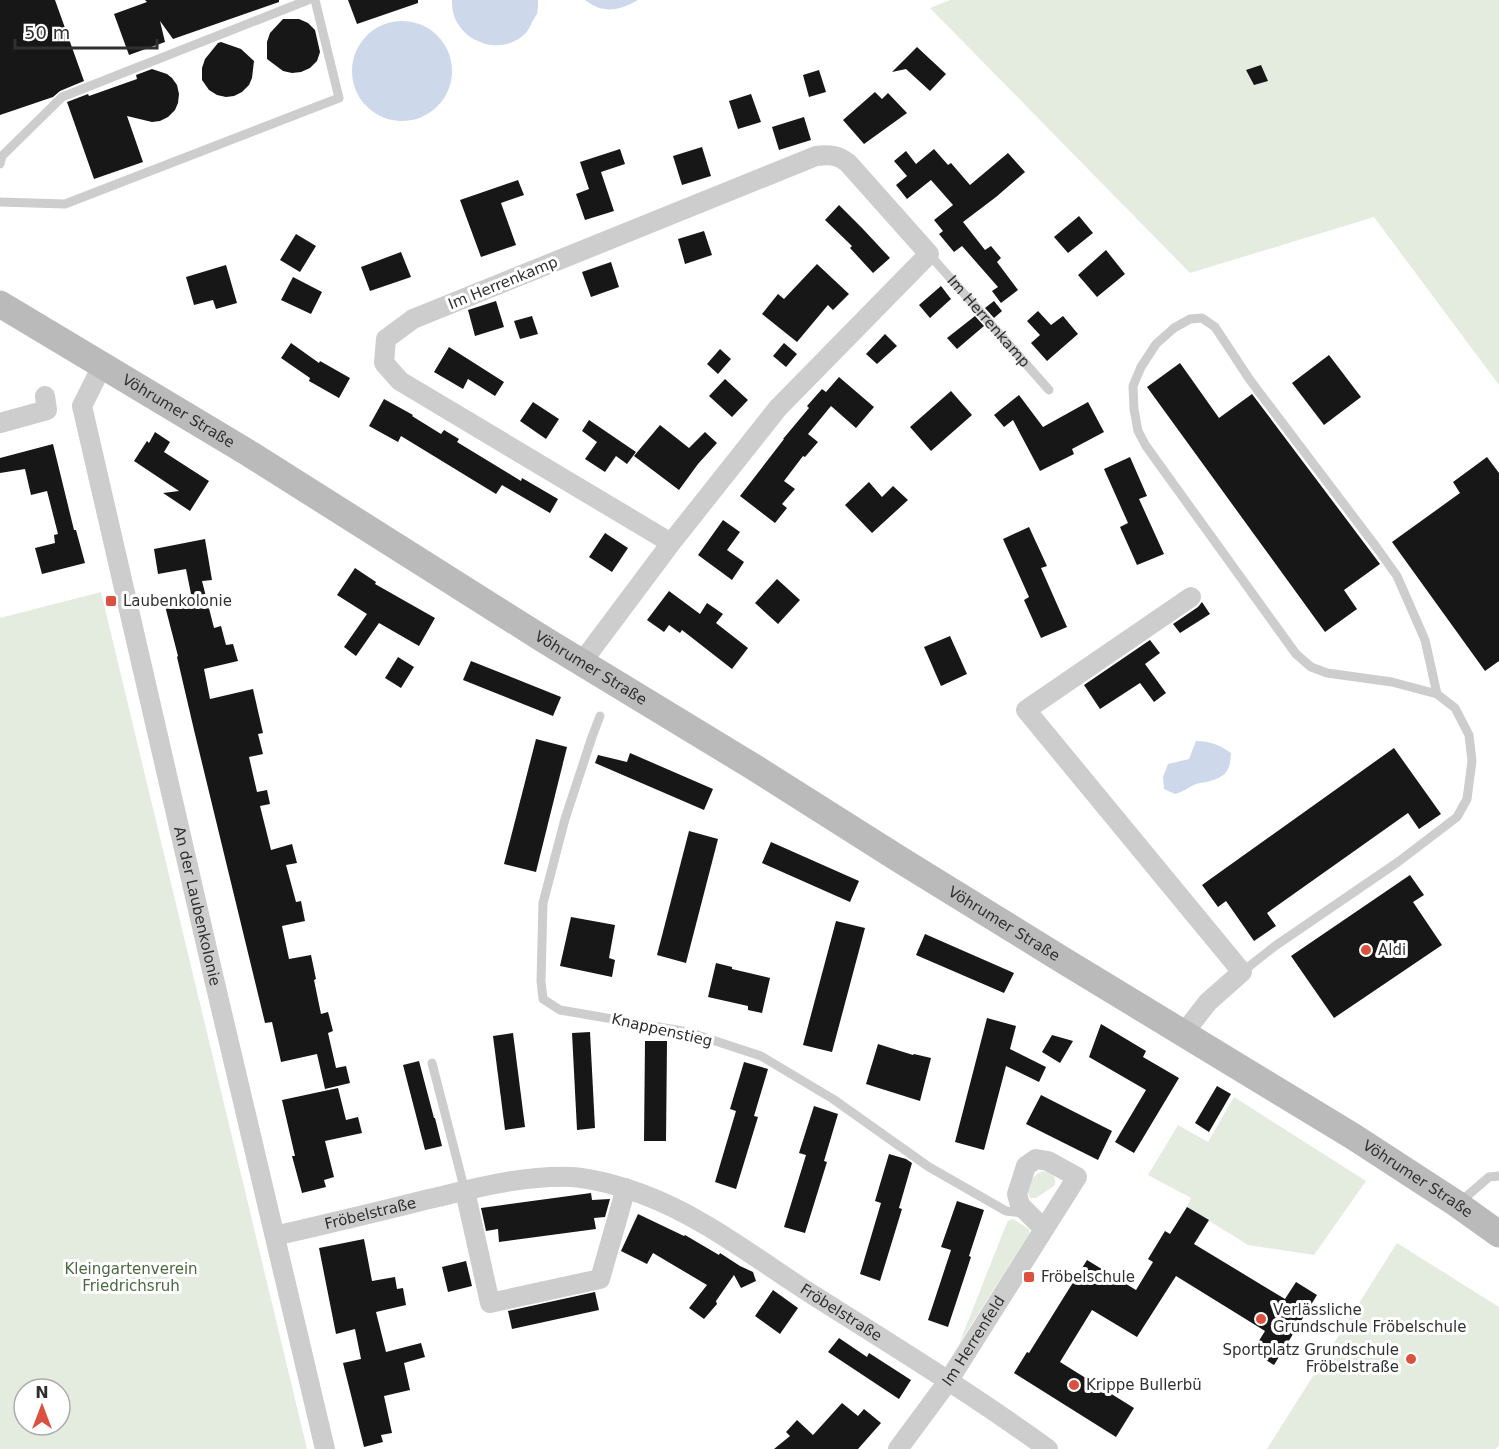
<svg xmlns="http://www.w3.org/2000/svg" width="1499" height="1449" viewBox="0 0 1499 1449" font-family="'DejaVu Sans',sans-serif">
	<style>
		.green { fill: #e4ecdf; fill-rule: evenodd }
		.water { fill: #cdd9eb }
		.building { fill: #171717 }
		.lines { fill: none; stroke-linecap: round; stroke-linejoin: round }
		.lane { stroke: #cdcdcd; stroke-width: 9 }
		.street { stroke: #cdcdcd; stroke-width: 20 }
		.secondary { stroke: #bababa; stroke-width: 27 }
		.poi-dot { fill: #db503e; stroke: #fff; stroke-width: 2 }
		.labels { text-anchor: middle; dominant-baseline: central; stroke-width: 6; stroke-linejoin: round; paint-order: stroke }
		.street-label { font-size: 15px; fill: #303030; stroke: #fff }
		.poi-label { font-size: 15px; fill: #303030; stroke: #fff; text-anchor: start }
		.park-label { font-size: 15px; fill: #4b6a40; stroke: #fff }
	</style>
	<rect width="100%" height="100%" fill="#fff"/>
	<g class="green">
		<path d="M950 0H1499V385L1374 217 1190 273 930 8Z"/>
		<path d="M101 592 307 1449H0V618ZM24 1389H60V1425H24Z"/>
		<path d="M1234 1097 1366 1181 1314 1255 1248 1245 1187 1207 1191 1198 1148 1175 1178 1125 1208 1142Z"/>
		<path d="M1044 1171C1053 1173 1056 1175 1055 1185L1036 1198H1030C1024 1187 1032 1174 1044 1171Z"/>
		<path d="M1013 1219 1029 1229V1234L959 1344 1006 1225 1008 1221Z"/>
		<path d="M1397 1243 1499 1307V1445L1496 1449H1267Z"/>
	</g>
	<g class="water">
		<path d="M452 0H538C538 4 538 10 537 14 536 15 533 21 532 22 530 26 528 31 525 34 497 60 450 38 452 0Z"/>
		<path d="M585 0H638C619 11 603 14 585 0Z"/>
		<circle cx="402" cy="71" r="50"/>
		<path d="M1196 741C1210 741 1220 745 1231 753 1230 769 1228 776 1210 781 1206 783 1201 782 1196 784 1189 787 1183 792 1175 794L1164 789 1163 777 1168 764 1189 759Z"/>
	</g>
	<g class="building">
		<path d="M0 0H55L84 81 60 91 53 97 0 115Z"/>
		<path d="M145 0H279V2L173 39 160 21 165 42 129 55 114 14 147 2Z"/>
		<path d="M348 0H418V3L357 24Z"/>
		<path d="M283 19H299L308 23 315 30 320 52 317 61 310 68 301 72 292 73 283 71 267 59V42L270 33Z"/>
		<path d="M221 42 241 49 254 61 252 78 249 85 242 92 234 96 226 97 217 95 209 90 202 80V68L205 59 218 43Z"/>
		<path d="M917 47 946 74 930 91 906 69 892 72Z"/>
		<path d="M1261 65 1268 81 1254 85 1246 70Z"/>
		<path d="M152 69 167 74 172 78 177 85 179 94 178 103 175 110 168 117 160 121 152 122 127 116 143 162 94 179 67 102 88 94 89 96 137 79 136 75Z"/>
		<path d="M819 70 826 92 809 97 803 75Z"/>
		<path d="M875 92 882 99 888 93 907 113 864 144 843 120Z"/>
		<path d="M751 94 761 122 738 129 729 101Z"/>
		<path d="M804 117 811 140 779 150 772 127Z"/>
		<path d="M702 147 711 176 682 185 673 156Z"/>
		<path d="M620 149 625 164 601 172 614 211 585 220 576 194 589 189 580 162Z"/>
		<path d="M934 149 948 165 951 163 970 185 1008 153 1025 172 996 197 963 222 985 250 991 246 1001 258 997 262 1018 290 1001 303 992 291 998 287 962 246 954 252 939 234 943 231 934 220 953 205 931 180 907 199 896 185 907 176 894 161 906 151 916 164Z"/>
		<path d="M518 180 524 195 501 203 516 245 481 257 460 200Z"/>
		<path d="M839 205 862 228 890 258 873 273 850 248 852 246 825 220Z"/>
		<path d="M1079 216 1093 233 1068 253 1054 237Z"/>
		<path d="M704 231 712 255 685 264 678 239Z"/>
		<path d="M296 234 316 246 300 272 280 260Z"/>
		<path d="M1106 250 1125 274 1097 297 1078 275Z"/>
		<path d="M401 252 411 277 370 291 361 267Z"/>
		<path d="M611 262 619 287 591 297 582 272Z"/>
		<path d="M817 264 849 294 833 310 828 305 797 342 762 314 778 294 784 299Z"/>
		<path d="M226 265 237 303 216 309 213 300 194 305 186 277Z"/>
		<path d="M293 277 322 292 311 314 281 300Z"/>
		<path d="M941 286 951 299 930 318 919 305Z"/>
		<path d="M496 301 504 327 475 336 468 310Z"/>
		<path d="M994 301 1002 311 994 318 985 308Z"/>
		<path d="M1038 311 1051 325 1063 316 1078 334 1047 361 1031 343 1040 335 1027 321Z"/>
		<path d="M532 316 538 334 520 339 514 321Z"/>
		<path d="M975 316 984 326 957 349 947 338Z"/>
		<path d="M885 334 897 346 877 364 866 354Z"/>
		<path d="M291 343 319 363 320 361 350 378 339 398 309 381 310 378 281 358Z"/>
		<path d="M784 343 797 354 786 367 773 356Z"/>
		<path d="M449 347 504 382 495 396 468 379 463 389 434 372Z"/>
		<path d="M720 349 731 359 718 374 707 364Z"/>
		<path d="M1329 355 1361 397 1324 425 1292 383Z"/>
		<path d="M1180 363 1219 418 1252 394 1380 564 1344 590 1357 609 1325 632 1147 387Z"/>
		<path d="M839 377 874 407 856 428 831 406 808 434 818 442 805 457 803 456 784 481 795 489 782 504 787 508 775 523 740 496 784 439H783L809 408 807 406 822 389 826 392Z"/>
		<path d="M725 379 748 400 732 417 709 396Z"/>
		<path d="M951 391 972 415 931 451 910 427Z"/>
		<path d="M1019 395 1043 427 1088 402 1104 432 1072 449 1074 454 1040 471 1013 420 1004 427 994 415Z"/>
		<path d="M384 399 413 415 412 416 441 434 444 430 459 439 457 442 521 481 522 478 558 499 550 513 502 485 496 494 401 436 398 442 369 426Z"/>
		<path d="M533 402 559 419 546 439 520 421Z"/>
		<path d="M589 420 636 452 627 464 616 456 605 472 585 459 597 442 582 431Z"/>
		<path d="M660 425 689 448 705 432 717 443 698 464 679 490 634 456Z"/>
		<path d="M155 432 170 442 164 452 209 481 190 511 163 493 179 491 134 461 147 441 149 443Z"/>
		<path d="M53 444 74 530H76L85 563 42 574 35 548 55 543 54 535 58 534 47 491 31 495 25 469 0 473V458Z"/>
		<path d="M1130 457 1147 496 1139 499 1164 554 1137 565 1120 527 1128 523 1104 469Z"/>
		<path d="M1487 457 1499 473V661L1485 671 1392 542 1460 493 1453 482Z"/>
		<path d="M869 482 882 497 893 486 908 500 872 533 845 505Z"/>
		<path d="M723 520 740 532 727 550 744 562 732 580 698 555Z"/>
		<path d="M1029 527 1047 566 1041 568 1067 627 1041 638 1024 600 1029 597 1003 539Z"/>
		<path d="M605 533 628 548 612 572 589 557Z"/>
		<path d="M205 539 212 580 202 581 214 628 221 626 226 645 233 644 238 661 204 669 210 699 253 689 263 733 258 734 263 754 249 757 257 792 267 790 270 804 260 806 271 850 292 844 297 863 286 865 296 902 301 901 305 921 282 926 289 959 311 955 316 979 314 980 321 1014 328 1012 333 1031 328 1033 336 1068 346 1066 350 1083 325 1089 317 1054 281 1062 272 1022 265 1023 194 730 177 657 178 656 165 606 192 599 186 569 158 574 154 549Z"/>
		<path d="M355 568 376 582 375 584 435 618 419 646 379 623 356 656 344 647 367 614 337 595Z"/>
		<path d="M777 579 800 600 778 624 755 603Z"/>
		<path d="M669 591 700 614 707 603 723 614 716 623 748 648 732 669 682 630 680 633 669 625 664 632 647 620Z"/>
		<path d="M1202 602 1210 614 1180 633 1173 624 1198 607Z"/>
		<path d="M950 636 967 674 941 686 924 647Z"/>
		<path d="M1150 640 1160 653 1145 664 1166 693 1154 702 1140 683 1100 709 1084 685Z"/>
		<path d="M398 657 414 667 401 688 385 678Z"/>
		<path d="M471 661 561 697 553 716 463 680Z"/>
		<path d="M536 739 567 747 536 872 504 864Z"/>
		<path d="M1394 748 1441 814 1419 829 1408 813 1267 913 1276 926 1254 941 1226 901 1218 907 1202 885Z"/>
		<path d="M630 753 713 789 704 810 595 763 598 755 627 762Z"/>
		<path d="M689 831 718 839 686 963 657 955Z"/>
		<path d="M771 842 859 881 850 902 762 863Z"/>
		<path d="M1410 875 1424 895 1413 902 1442 945 1334 1018 1291 956Z"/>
		<path d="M571 917 615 925 609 958 615 960 612 977 560 966Z"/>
		<path d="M836 921 865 928 832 1052 803 1045Z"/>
		<path d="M925 934 1014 973 1004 993 916 955Z"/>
		<path d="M716 963 732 967V969L770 978 762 1013 748 1010V1006L708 997Z"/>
		<path d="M987 1018 1016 1026 1010 1049 1046 1067 1039 1082 1006 1066 984 1150 955 1142Z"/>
		<path d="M1101 1024 1146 1051 1143 1057 1179 1078 1134 1153 1115 1142 1146 1090 1089 1057Z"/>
		<path d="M590 1032 595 1128 577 1130 572 1033Z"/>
		<path d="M513 1033 525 1127 505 1130 493 1036Z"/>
		<path d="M1052 1035 1073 1041 1060 1063 1042 1052Z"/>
		<path d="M645 1041H667L666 1141H644Z"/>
		<path d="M878 1044 913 1055 914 1054 931 1058 920 1101 866 1084Z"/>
		<path d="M419 1061 434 1118H435L442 1146 425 1150 403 1065Z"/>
		<path d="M744 1062 768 1069 754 1116 758 1117 736 1189 715 1182 736 1111 730 1109Z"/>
		<path d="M1217 1086 1231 1094 1209 1132 1195 1123Z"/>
		<path d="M338 1088 346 1120 358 1117 362 1133 325 1141 334 1177 324 1180 326 1187 302 1193 292 1156H295L282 1100Z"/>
		<path d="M1041 1095 1112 1131 1098 1160 1026 1124Z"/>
		<path d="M814 1106 838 1114 824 1161 827 1162 805 1233 784 1227 806 1155 799 1153Z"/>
		<path d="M889 1154 906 1159 912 1163 899 1208 902 1209 880 1281 860 1274 881 1203 875 1201Z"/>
		<path d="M591 1193 592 1200 610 1199 605 1217 594 1218 596 1229 499 1242 498 1229 486 1231 481 1208Z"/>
		<path d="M957 1201 984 1210 969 1256 971 1257 948 1327 928 1320 951 1250 941 1247Z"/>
		<path d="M1187 1207 1209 1220 1194 1244 1285 1299 1296 1282 1317 1295 1274 1365 1252 1352 1265 1331 1176 1276 1137 1337 1092 1310 1060 1362 1134 1408 1116 1437 1014 1373 1027 1352 1029 1353 1087 1260 1136 1290 1153 1262 1148 1259 1165 1231 1170 1234Z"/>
		<path d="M638 1214 684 1236 685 1235 719 1255 720 1253 740 1266 753 1272 756 1281 741 1288 734 1275 716 1301 717 1304 704 1319 689 1308 707 1285 653 1253 647 1264 621 1251Z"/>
		<path d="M364 1239 372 1281 395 1277 397 1289 403 1288 406 1305 376 1312 386 1352 421 1343 425 1357 404 1363 410 1390 384 1396 392 1433 381 1435 383 1442 364 1447 343 1363 361 1359 355 1329 336 1334 319 1248Z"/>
		<path d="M466 1261 472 1286 448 1292 442 1267Z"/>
		<path d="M773 1290 798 1308 780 1334 755 1316Z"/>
		<path d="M595 1292 599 1310 512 1329 508 1311Z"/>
		<path d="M839 1338 867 1357 869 1353 911 1380 899 1399 828 1352Z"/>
		<path d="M842 1403 858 1416 864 1409 881 1423 858 1449H774L790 1436 786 1432 797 1420 813 1435Z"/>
	</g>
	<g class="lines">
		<g class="lane">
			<path d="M0 164 2 156 62 97 308 0"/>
			<path d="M0 202 65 204 339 98 315 0"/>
			<path id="s1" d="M929 254 1049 390"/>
			<path d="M600 716 592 737 565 819 543 903 541 981 543 999 560 1010 688 1032 761 1056 833 1099 929 1167 1006 1211 1023 1213"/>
			<path d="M1242 972 1275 946 1398 862 1457 817 1467 799 1472 761 1469 735 1455 708 1437 694 1392 682 1327 673 1311 667 1296 654 1146 446 1138 431 1134 409 1133 386 1141 367 1156 344 1174 328 1190 319 1202 318 1215 327 1250 380 1377 548 1397 576 1425 640 1437 694"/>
			<path d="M432 1063 465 1191"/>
			<path d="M1460 1202 1489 1177 1499 1176"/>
		</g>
		<g class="street">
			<path id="s2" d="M102 366 82 406 214 979 325 1449"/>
			<path d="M0 423 47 410 45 396"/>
			<path d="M582 662 671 543 778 408 929 254 848 163C838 155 829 154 816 156L413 319 386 339 384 363 400 381 671 543"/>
			<path d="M1183 1034 1208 1002 1242 972 1026 710 1191 597"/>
			<path d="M465 1191 490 1303 600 1279 626 1188"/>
			<path id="s3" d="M275 1236C326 1224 378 1212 429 1199 477 1188 523 1175 572 1177 596 1179 620 1186 642 1194 706 1218 756 1259 813 1295 892 1345 972 1394 1048 1449"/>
			<path id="s4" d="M898 1449 949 1380 1077 1177 1048 1161 1036 1159 1026 1166 1017 1194 1020 1205 1044 1229"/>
		</g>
		<path class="secondary" id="s5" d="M0 304 250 454 543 639 752 766 899 859 1061 959 1354 1137 1457 1204 1499 1234"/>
	</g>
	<g class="poi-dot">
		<rect x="105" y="595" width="12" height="12" rx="3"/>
		<circle cx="1366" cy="950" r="6"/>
		<rect x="1023" y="1271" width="12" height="12" rx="3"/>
		<circle cx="1261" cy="1319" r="6"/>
		<circle cx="1411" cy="1359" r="6"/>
		<circle cx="1074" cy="1385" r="6"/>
	</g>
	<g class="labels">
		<g class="street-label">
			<text transform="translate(503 283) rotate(-22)">Im Herrenkamp</text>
			<text stroke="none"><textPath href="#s1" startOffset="90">Im Herrenkamp</textPath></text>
			<text stroke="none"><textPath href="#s5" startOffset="208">Vöhrumer Straße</textPath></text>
			<text stroke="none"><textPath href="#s5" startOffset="694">Vöhrumer Straße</textPath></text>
			<text stroke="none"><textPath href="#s2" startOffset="558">An der Laubenkolonie</textPath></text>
			<text stroke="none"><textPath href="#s5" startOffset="1180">Vöhrumer Straße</textPath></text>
			<text transform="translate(662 1030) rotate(13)">Knappenstieg</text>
			<text stroke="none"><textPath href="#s5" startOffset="1666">Vöhrumer Straße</textPath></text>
			<text stroke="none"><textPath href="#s3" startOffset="98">Fröbelstraße</textPath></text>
			<text stroke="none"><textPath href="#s3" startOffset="608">Fröbelstraße</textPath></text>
			<text stroke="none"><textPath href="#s4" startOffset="132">Im Herrenfeld</textPath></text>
		</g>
		<g class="poi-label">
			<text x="123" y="601">Laubenkolonie</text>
			<text x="1378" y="950">Aldi</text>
			<text x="1041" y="1277">Fröbelschule</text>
			<text x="1273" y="1310">Verlässliche<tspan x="1273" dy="17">Grundschule Fröbelschule</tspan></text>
			<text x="1399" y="1350" text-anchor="end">Sportplatz Grundschule<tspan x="1399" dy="17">Fröbelstraße</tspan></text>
			<text x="1086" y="1385">Krippe Bullerbü</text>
		</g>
		<g class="park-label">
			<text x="131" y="1269">Kleingartenverein<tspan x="131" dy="17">Friedrichsruh</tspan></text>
		</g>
	</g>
	<g transform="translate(42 1407)"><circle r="28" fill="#ffffff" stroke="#acacac" stroke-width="1.5"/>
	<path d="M0-4.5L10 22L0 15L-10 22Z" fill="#db503e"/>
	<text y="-9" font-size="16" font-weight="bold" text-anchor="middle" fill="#303030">N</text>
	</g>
	<path d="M15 39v9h142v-9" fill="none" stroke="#303030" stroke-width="3"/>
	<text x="24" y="39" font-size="18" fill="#303030" stroke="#ffffff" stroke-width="4.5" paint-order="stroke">50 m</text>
</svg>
